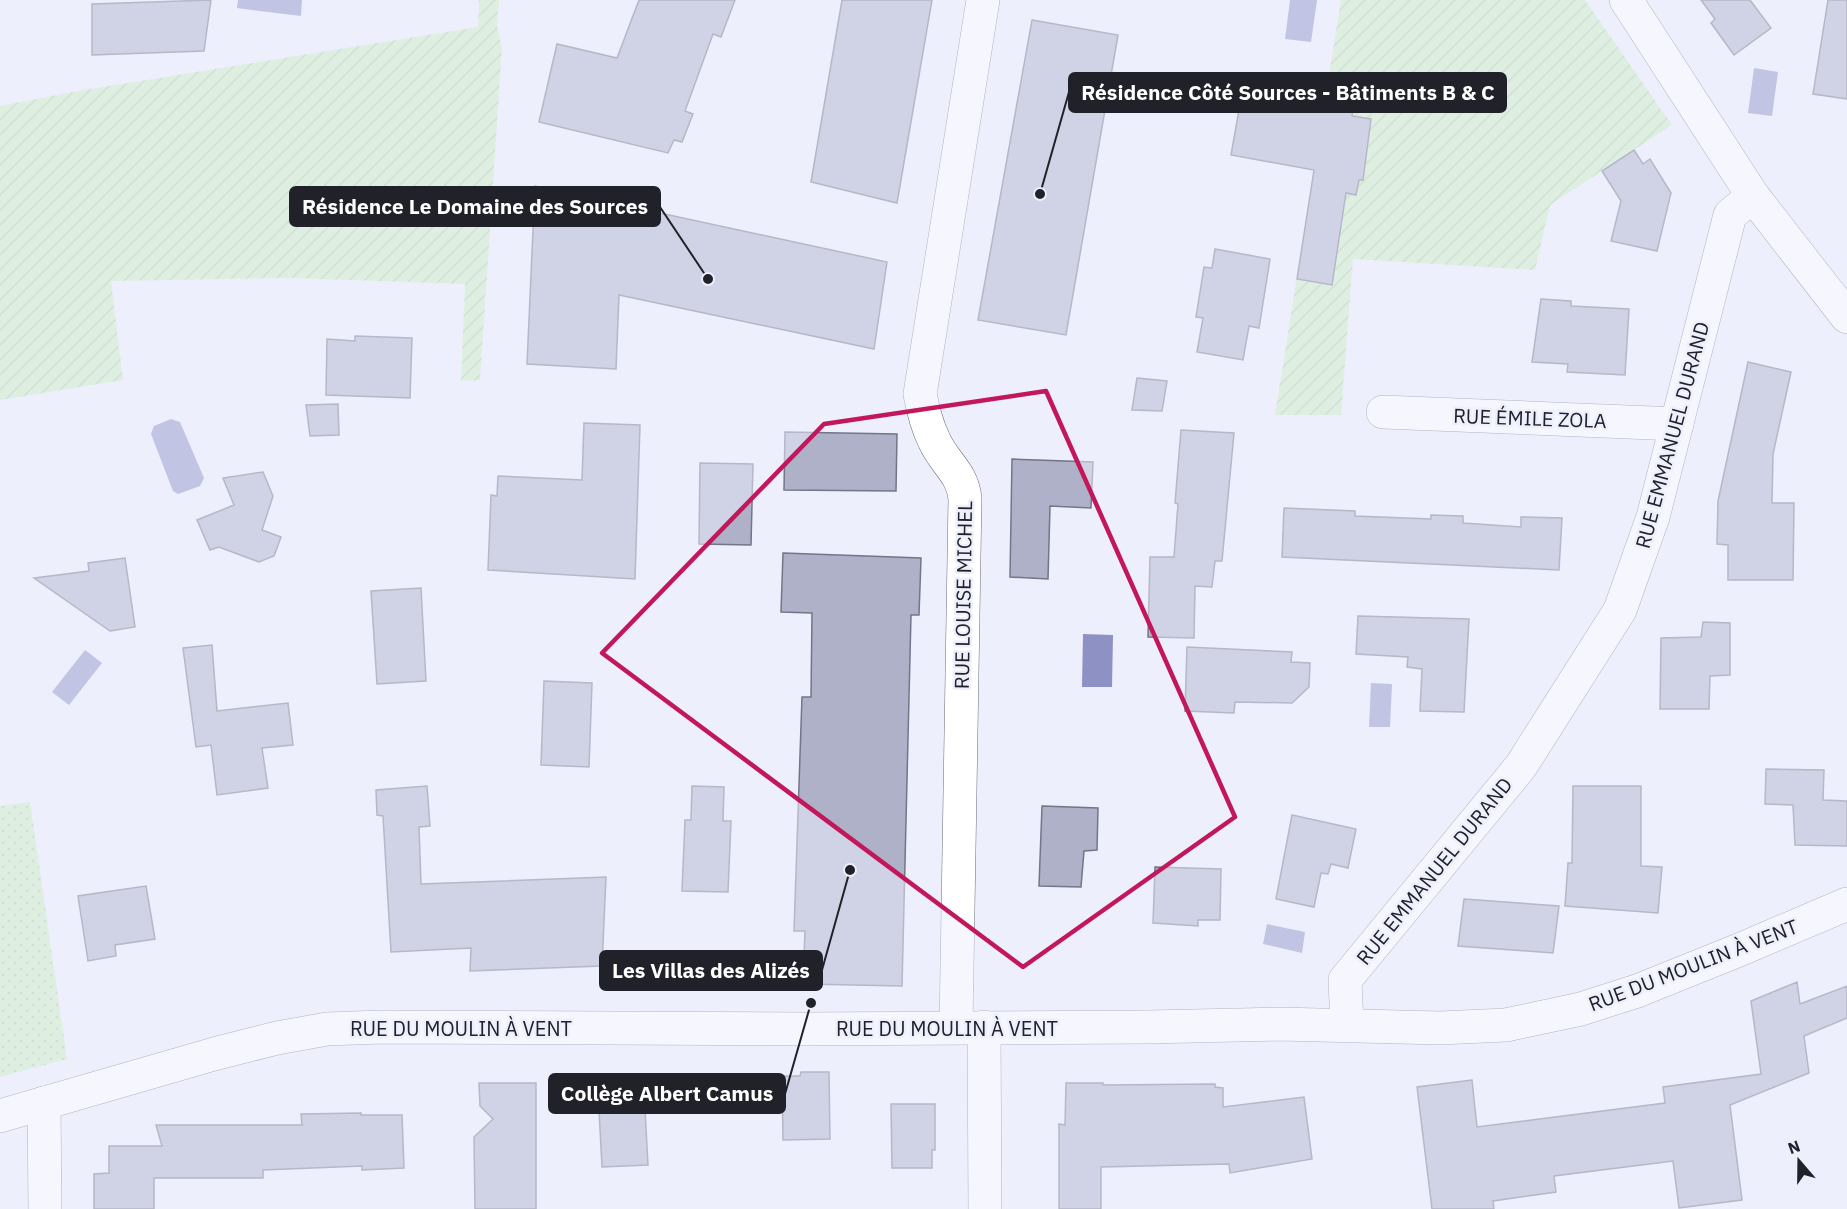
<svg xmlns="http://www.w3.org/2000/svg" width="1847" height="1209" viewBox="0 0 1847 1209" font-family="'IBM Plex Sans',sans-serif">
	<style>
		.grass { fill: url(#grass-dots) }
		.garden { fill: url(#garden-furrows) }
		.water { fill: #8e91c4 }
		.building { fill: #aeb1c7; stroke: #737589; stroke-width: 1.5 }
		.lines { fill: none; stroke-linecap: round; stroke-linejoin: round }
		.minor-casing { stroke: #6b6d82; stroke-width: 34 }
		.minor { stroke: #fff; stroke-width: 33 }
		.marked { fill: none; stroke: #c2185b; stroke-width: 4.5; stroke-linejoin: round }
		.labels { text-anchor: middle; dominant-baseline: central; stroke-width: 5; stroke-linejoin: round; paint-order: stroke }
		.street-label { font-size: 20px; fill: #202129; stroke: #edeffd }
		.leader { fill: none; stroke: #202129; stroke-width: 2 }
		.callout-dot { fill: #202129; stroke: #edeffd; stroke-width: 2 }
		.callout { fill: #202129; stroke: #202129; stroke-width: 2 }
		.callout-label { font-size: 21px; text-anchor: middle; font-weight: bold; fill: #fff }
	</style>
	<defs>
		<pattern id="grass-dots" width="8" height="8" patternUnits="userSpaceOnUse" patternTransform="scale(1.5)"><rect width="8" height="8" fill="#ccefbf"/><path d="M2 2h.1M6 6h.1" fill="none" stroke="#afcda4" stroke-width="1.8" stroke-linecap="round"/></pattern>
		<pattern id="garden-furrows" width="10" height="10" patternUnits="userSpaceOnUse" patternTransform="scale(1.5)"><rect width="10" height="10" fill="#ccefbf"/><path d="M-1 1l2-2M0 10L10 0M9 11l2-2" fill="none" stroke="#afcda4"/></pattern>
	</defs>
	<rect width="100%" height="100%" fill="#edeffd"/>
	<path class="grass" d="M30 802 67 1059 0 1077V806Z"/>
	<g class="garden">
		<path d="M479 0H499L497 26 502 47 480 380 461 381 465 284 291 278 111 281 123 380 0 400V106L84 90 478 27Z"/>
		<path d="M1341 0H1585L1672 125 1550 205 1535 270 1353 259 1341 415H1275Z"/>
	</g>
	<g class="water">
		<path d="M238 0H302L301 16 237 8Z"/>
		<path d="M1290 0H1317L1311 42 1285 39Z"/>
		<path d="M1754 68 1778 72 1772 116 1748 113Z"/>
		<path d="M171 419 180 422 204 478 200 486 178 494 173 491 151 434 154 426Z"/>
		<path d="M1083 634 1113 635 1112 687H1082Z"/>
		<path d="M85 650 102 663 69 705 52 692Z"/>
		<path d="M1371 683 1392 684 1390 727H1369Z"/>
		<path d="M1267 924 1305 932 1302 953 1263 944Z"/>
	</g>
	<g class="building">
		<path d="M211 0 204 51 92 55V4Z"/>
		<path d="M639 0H735L721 37 713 34 685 111 693 114 682 142 674 140 668 153 539 122 557 44 617 58Z"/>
		<path d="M842 0H932L897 203 811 182Z"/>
		<path d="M1701 0H1750L1771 28 1734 55 1711 23 1715 19Z"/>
		<path d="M1828 0H1847V99L1813 94Z"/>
		<path d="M1032 20 1118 35 1066 335 978 320Z"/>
		<path d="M1327 85 1356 90 1352 116 1371 119 1363 180H1359L1356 195 1346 193 1332 285 1297 279 1314 170 1231 155 1243 87 1324 103Z"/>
		<path d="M1634 150 1643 164 1650 159 1671 193 1657 251 1611 241 1621 201 1602 171Z"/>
		<path d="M535 186 887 262 874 349 619 295 616 369 527 364Z"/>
		<path d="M1215 249 1270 259 1259 328 1249 326 1243 360 1197 352 1203 318 1196 317 1204 267 1212 268Z"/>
		<path d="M1541 299 1571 301V306L1629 309 1625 375 1567 372 1568 364 1532 362Z"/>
		<path d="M355 336 412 338 410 398 326 395 327 339 355 341Z"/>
		<path d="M1748 362 1791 372 1773 454 1772 503H1794L1793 580H1728V545L1717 544 1718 501Z"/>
		<path d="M1137 378 1167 381 1162 411 1132 410Z"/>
		<path d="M338 404 339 435 310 436 306 405Z"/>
		<path d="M584 423 640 425 635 579 488 570 491 495 497 496 498 476 582 480Z"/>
		<path d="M1181 430 1234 433 1222 561H1215L1212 587 1195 586 1194 638 1148 637 1150 557H1174L1178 504 1175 503Z"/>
		<path d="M785 432 897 434 896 491 784 490Z"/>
		<path d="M1012 459 1093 462 1091 508 1050 506 1048 579 1010 577Z"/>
		<path d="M700 463 753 464 751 545 699 544Z"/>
		<path d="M263 472 273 496 262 530 281 537 274 556 259 562 219 547 210 550 197 520 234 505 223 478Z"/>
		<path d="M1284 508 1355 511V516L1431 519V515L1463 516V523L1521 527V517L1562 518 1559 570 1282 557Z"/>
		<path d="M783 553 921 558 919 615H911L902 986 803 984 805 931H794L802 697H811L812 613 781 612Z"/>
		<path d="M125 558 135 627 110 631 34 578 89 571 88 563Z"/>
		<path d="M421 588 426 681 377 684 371 591Z"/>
		<path d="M1358 616 1469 619 1464 712 1420 711 1422 669 1407 667 1408 657 1356 654Z"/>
		<path d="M1703 622 1730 623V675L1710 676 1709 709H1660L1661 638 1701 637Z"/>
		<path d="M212 645 217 711 288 703 293 745 262 748 268 788 217 795 211 745 196 747 183 648Z"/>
		<path d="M1187 647 1292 652 1291 662 1310 663 1309 687 1292 703 1235 702 1234 713 1185 711Z"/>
		<path d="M544 681 592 683 589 767 541 765Z"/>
		<path d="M1766 769 1824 770 1823 800 1847 801V846L1795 845 1793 805 1765 804Z"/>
		<path d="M427 786 430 826 419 827 421 884 606 877 602 966 470 971 471 948 391 952 383 816 377 815 376 790Z"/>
		<path d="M692 786 724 787 723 821H731L728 892 682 891 685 820H691Z"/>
		<path d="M1573 786H1641V866L1662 867 1658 913 1565 906 1568 863H1572Z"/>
		<path d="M1042 806 1098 808 1097 850 1084 851 1081 887 1039 886Z"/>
		<path d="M1292 815 1356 829 1348 868 1331 864 1328 874 1321 873 1314 907 1276 899Z"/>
		<path d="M1155 867 1221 869 1220 920H1198V926L1153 923Z"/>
		<path d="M146 886 155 939 115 945 116 956 88 961 78 896Z"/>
		<path d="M1464 899 1559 906 1553 953 1458 946Z"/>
		<path d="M1797 982 1800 1004 1847 986V1018L1804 1036 1809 1073 1730 1105 1742 1200 1679 1208 1673 1161 1554 1176 1556 1192 1493 1201 1494 1209H1432L1417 1087 1472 1080 1477 1127 1665 1103 1663 1087 1761 1074 1751 1001Z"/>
		<path d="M801 1072H829L830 1139 783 1140 782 1076H800Z"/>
		<path d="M479 1083H536V1209H475L474 1137 493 1119 480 1106Z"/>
		<path d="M1066 1083H1103V1085L1215 1084V1087L1223 1088V1107L1304 1097 1312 1159 1230 1173 1229 1164 1101 1167V1209H1059V1124L1065 1125Z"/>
		<path d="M598 1091H644L648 1165 602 1167Z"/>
		<path d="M891 1104H935V1150H932V1168H892Z"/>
		<path d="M361 1113V1115H402L404 1168 362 1170V1166L263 1170V1178H154V1209H94V1174L109 1173V1146H162L156 1125H302L301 1114Z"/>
	</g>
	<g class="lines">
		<g class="minor-casing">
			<g id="minor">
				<path d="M1626 0 1753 196 1847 317"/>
				<path d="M1383 412 1677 424"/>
				<path d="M1347 1025 1345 980 1521 766 1620 610 1653 517 1730 215 1753 196"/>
				<path d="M956 1027 965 498C962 472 944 463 934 440 927 426 923 410 920 394L983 0"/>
				<path d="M984 1027 985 1209"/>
				<path d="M44 1103 45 1209"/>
				<path d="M0 1116 214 1054 277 1038 327 1029 380 1027 803 1029 1148 1027 1279 1024 1440 1028 1506 1025 1581 1009 1637 991 1739 950 1847 904"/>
			</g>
		</g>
		<use href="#minor" class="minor"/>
	</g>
	<path d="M0 0H1847V1209H0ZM1046 391 1235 817 1023 967 602 653 824 424Z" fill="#edeffd" fill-opacity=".55" fill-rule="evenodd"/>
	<path class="marked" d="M1046 391 1235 817 1023 967 602 653 824 424Z"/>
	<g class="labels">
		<g class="street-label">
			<text transform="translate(1530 418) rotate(2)">RUE ÉMILE ZOLA</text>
			<text transform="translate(1672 435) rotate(-75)">RUE EMMANUEL DURAND</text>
			<text transform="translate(963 595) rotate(-89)">RUE LOUISE MICHEL</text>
			<text transform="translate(1434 871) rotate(-51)">RUE EMMANUEL DURAND</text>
			<text transform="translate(1693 965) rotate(-21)">RUE DU MOULIN À VENT</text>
			<text x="461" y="1028">RUE DU MOULIN À VENT</text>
			<text x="947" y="1028">RUE DU MOULIN À VENT</text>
		</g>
	</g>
	<path class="leader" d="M1040 194L1069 92M708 279L660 207M850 870L822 970M811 1003L785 1094"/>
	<g class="callout-dot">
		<circle cx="1040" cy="194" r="6"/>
		<circle cx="708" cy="279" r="6"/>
		<circle cx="850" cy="870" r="6"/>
		<circle cx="811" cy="1003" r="6"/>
	</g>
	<g class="callout">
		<rect x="1069" y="73" width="437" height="39" rx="6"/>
		<rect x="290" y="187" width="370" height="39" rx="6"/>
		<rect x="600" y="951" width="222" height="39" rx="6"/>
		<rect x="549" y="1074" width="236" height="39" rx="6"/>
	</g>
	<g class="callout-label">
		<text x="1288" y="100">Résidence Côté Sources - Bâtiments B &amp; C</text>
		<text x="475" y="214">Résidence Le Domaine des Sources</text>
		<text x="711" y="978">Les Villas des Alizés</text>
		<text x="667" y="1101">Collège Albert Camus</text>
	</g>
	<g transform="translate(1799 1161) rotate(340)" stroke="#edeffd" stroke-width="4.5" paint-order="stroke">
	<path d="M0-4.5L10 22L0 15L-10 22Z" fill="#202129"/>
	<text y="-9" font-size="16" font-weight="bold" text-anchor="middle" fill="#202129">N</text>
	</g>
</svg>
